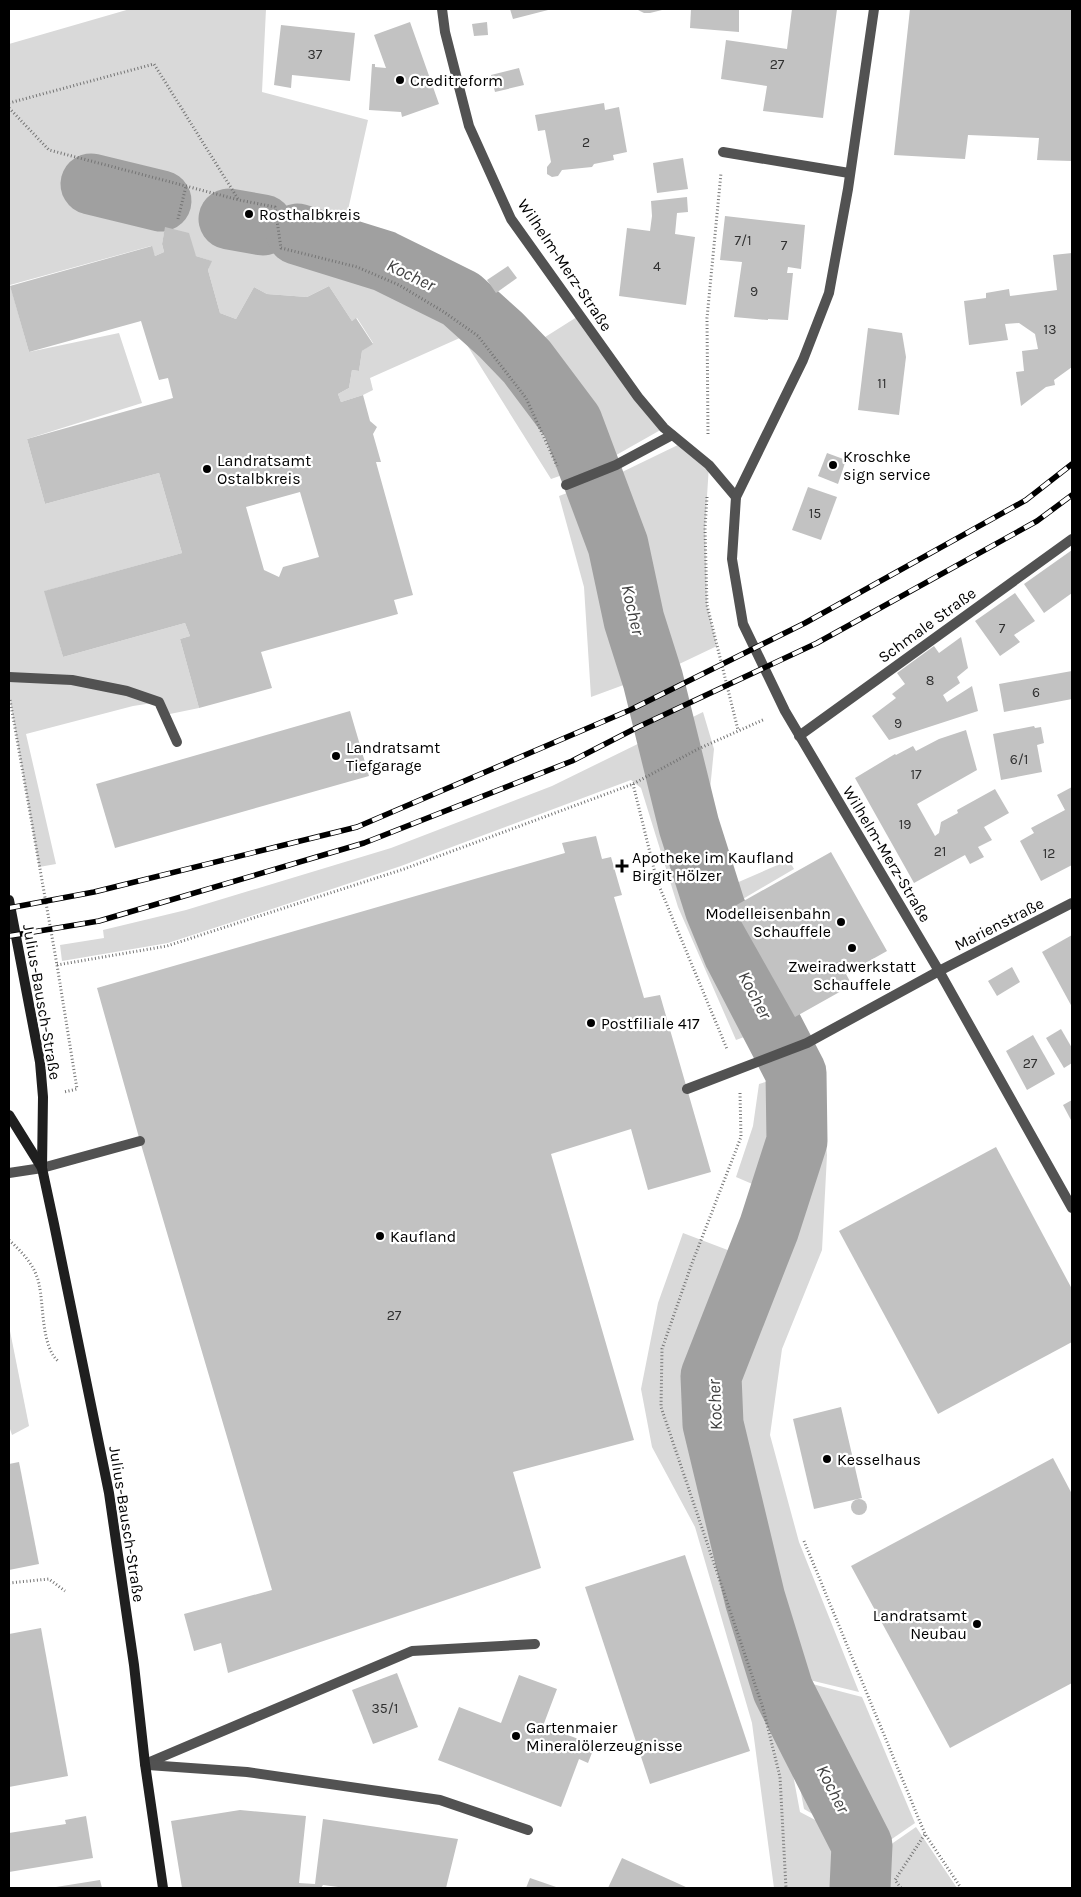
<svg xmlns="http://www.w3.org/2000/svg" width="1081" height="1897" viewBox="0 0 1081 1897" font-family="Karla,sans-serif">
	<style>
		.green { fill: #d9d9d9 }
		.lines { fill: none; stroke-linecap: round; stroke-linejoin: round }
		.river { stroke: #a0a0a0; stroke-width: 61 }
		.building { fill: #c2c2c2; fill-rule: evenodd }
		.path { stroke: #747474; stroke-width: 3; stroke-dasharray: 1 2.5; stroke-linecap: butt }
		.service { stroke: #525252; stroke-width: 10 }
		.minor { stroke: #525252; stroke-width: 10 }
		.tertiary { stroke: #525252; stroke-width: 10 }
		.secondary { stroke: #1f1f1f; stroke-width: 10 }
		.rail-casing { stroke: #000; stroke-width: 5.5 }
		.rail { stroke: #fff; stroke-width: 4; stroke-dasharray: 11; stroke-linecap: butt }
		.poi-dot { fill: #000; stroke: #fff; stroke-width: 2 }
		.labels { text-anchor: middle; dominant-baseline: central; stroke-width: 4.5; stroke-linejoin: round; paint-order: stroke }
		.number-label { font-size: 14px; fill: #303030 }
		.poi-label { font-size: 16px; fill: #000; stroke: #fff; text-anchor: start }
		.street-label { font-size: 16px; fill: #000; stroke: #fff }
		.water-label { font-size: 18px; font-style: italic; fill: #414141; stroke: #fff }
	</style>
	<rect width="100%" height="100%" fill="#fff"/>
	<g class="green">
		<path d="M130 9H266L262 92 368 120 346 219 359 221 462 280 531 346 580 315 664 428 611 458 551 479 462 337 370 378 373 390 363 395 341 402 338 394 349 388 352 370 359 371 362 351 373 343 357 318 352 321 329 286 307 297 267 294 254 287 236 319 220 313 208 270 211 261 196 256 165 228 162 244 164 252 155 256 151 246 10 285 29 352 119 333 142 403 27 439 45 504 159 473 182 553 45 591 63 657 185 623 190 636 180 639 199 708 165 715 159 702 133 706 26 734 56 864 39 867 9 694V44Z"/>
		<path d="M682 443 709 465 705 528 707 605 717 646 675 666 591 697 584 587 559 496 618 474Z"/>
		<path d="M703 712 714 749 708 810 727 871 734 884 789 860 794 869 731 906 793 1019 736 1040 678 907 641 788 631 780 401 866 254 915 168 943 62 961 60 945 104 938 103 930 186 910 391 848 552 786Z"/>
		<path d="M820 1066 827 1155 822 1250 782 1349 770 1435 799 1542 859 1692 793 1676 782 1716 800 1812 821 1823 850 1833 857 1847 855 1888H774L752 1723 695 1527 652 1447 641 1389 658 1303 683 1233 746 1257 773 1193 736 1177 753 1126 759 1084Z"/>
		<path d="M9 1326 29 1426 12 1435 9 1426Z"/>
		<path d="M797 1680 862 1697 915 1823 889 1841 823 1820 804 1809 787 1717Z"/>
		<path d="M916 1827 957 1888H865L866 1839 890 1845Z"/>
	</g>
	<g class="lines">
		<g class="river">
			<path d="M91 184 161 201"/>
			<path d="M229 219 263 225"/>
			<path d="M297 234 384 261 461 299 501 335 527 362 572 422 618 545 634 620 653 680 689 826 715 908 734 954 796 1073 797 1141 769 1228 711 1376 713 1424 755 1599 783 1690 862 1845 860 1888"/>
		</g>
	</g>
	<g class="building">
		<path d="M510 9H552L513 19Z"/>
		<path d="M636 9H662V10L650 13H644Z"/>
		<path d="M691 9H739V32L690 28Z"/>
		<path d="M792 9H837L823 118 763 111 767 86 721 79 726 40 787 49Z"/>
		<path d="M910 9H1072V161L1037 160 1039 138 968 135 965 159 894 155Z"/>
		<path d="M410 22 439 104 402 117 401 112 369 110 372 64H375V67L386 68 374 35Z"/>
		<path d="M487 22 488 35 474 36 472 24Z"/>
		<path d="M281 25 355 33 350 81 292 75 291 88 274 85Z"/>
		<path d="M519 68 524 85 495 92 491 75Z"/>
		<path d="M604 103 605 110 619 107 627 152 613 155 614 160 594 164 592 167 562 170 558 176 552 177 547 174V167L551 162 545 130 538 131 535 115Z"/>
		<path d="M683 158 688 189 657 193 653 163Z"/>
		<path d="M687 197 688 212 677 213 675 234 695 237 686 305 619 296 627 228 650 231 652 216 651 201Z"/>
		<path d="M725 216 805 225 801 269 788 267 787 273H793L788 320 768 319V320L734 317 742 262 720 260Z"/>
		<path d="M165 227 189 233 196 256 212 261 208 270 220 313 236 319 254 287 267 294 307 297 329 286 352 321 356 318 373 344 362 351 359 371 352 370 349 388 338 394 341 402 363 395 370 421 377 427 373 434 381 462H376L413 595 394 600 398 614 261 652 272 688 199 708 180 639 190 636 185 623 63 657 44 591 182 553 159 473 45 504 27 439 173 398 168 378 159 380 141 321 29 352 10 286 152 246 155 256 164 252 162 244ZM300 492 319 557 283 567 279 577 264 570 246 507Z"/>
		<path d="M1072 253V353L1071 354 1072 367 1054 380 1055 385 1046 387 1021 406 1016 372 1024 371 1022 351 1038 349 1035 334 1019 323 1005 324 1008 340 969 345 964 301 986 298V293L1009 289 1010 296 1057 290 1053 255Z"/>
		<path d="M508 266 517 278 496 293 487 280Z"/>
		<path d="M868 328 902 333 906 357 899 415 858 410Z"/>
		<path d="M827 453 846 460 838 484 818 476Z"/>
		<path d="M808 487 837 497 821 540 792 530Z"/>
		<path d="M1072 550V593L1044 613 1024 584Z"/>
		<path d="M1015 593 1035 621 1014 635 1020 642 1000 656 975 621Z"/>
		<path d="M961 637 968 668 957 677 960 683 943 695 947 702 972 686 978 711 889 740 872 716 896 698 892 694 905 684 897 673 934 646 939 653Z"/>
		<path d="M1072 671V699L1004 712 999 684Z"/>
		<path d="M350 711 369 776 115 848 96 784Z"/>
		<path d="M1034 726 1035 728 1041 727 1044 743 1037 745 1042 772 1001 780 993 734Z"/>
		<path d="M966 730 977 770 917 804 935 836 939 833 941 822 958 813 957 810 995 789 1009 813 984 827 992 840 978 847 984 857 970 864 965 855 914 883 855 778 895 754 896 755 913 746 916 751 939 739Z"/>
		<path d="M1072 787V865L1041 881 1020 841 1034 833 1031 828 1065 810 1057 795Z"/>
		<path d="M596 836 602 859 611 857 622 895 614 897 644 998 660 995 711 1172 648 1190 631 1129 551 1154 634 1440 513 1472 541 1568 228 1673 221 1643 194 1651 184 1614 272 1590 140 1141 97 988 565 853 562 843Z"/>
		<path d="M831 852 887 951 846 974 852 985 795 1017 733 907Z"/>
		<path d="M1072 935V1007L1042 952Z"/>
		<path d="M1012 967 1020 982 997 996 988 981Z"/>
		<path d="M1061 1029 1072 1048V1063L1064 1068 1046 1038Z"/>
		<path d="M1033 1035 1055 1074 1027 1090 1006 1051Z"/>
		<path d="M1072 1100V1122L1063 1105Z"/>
		<path d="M996 1147 1072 1289V1342L938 1414 839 1231Z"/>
		<path d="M841 1407 862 1498 814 1509 793 1419Z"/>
		<path d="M1053 1458 1072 1494V1683L950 1748 851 1566Z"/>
		<path d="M19 1462 39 1564 9 1570V1464Z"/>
		<circle cx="859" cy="1507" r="8"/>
		<path d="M685 1555 750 1751 650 1784 585 1587Z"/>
		<path d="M41 1628 68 1776 9 1787V1634Z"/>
		<path d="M397 1673 418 1727 373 1744 352 1690Z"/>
		<path d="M519 1675 557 1689 543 1726 595 1745 588 1763 579 1759 561 1807 438 1760 459 1707 501 1723Z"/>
		<path d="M240 1810 306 1816 299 1883 315 1884 323 1819 458 1839 446 1888H346L323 1885 321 1888H182L171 1821Z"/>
		<path d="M86 1816 93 1858 9 1872V1833L66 1824 65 1820Z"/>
		<path d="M622 1858 688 1888H608Z"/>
		<path d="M530 1878 559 1888H526Z"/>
		<path d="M100 1880 102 1888H56V1887Z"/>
	</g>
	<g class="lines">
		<g class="path">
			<path d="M9 103 154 64 238 199"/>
			<path d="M9 108 49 150 239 200 275 207 281 248 357 267 399 285 444 312 478 336 526 398 557 466"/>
			<path d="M178 219 186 186"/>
			<path d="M708 434 707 318 721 173"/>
			<path d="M707 497 705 528 707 605 738 730"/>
			<path d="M10 700 57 965 77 1089 64 1092"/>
			<path d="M633 784 657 881 727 1049"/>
			<path d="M57 965 167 946 404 869 633 784 698 749 765 719"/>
			<path d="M740 1093 741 1137 691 1266 662 1349 661 1407 763 1708 780 1777 786 1888"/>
			<path d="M9 1240C22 1252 35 1265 39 1284 44 1306 41 1347 59 1362"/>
			<path d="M804 1541 925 1834 961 1888"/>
			<path d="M9 1583 49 1579 65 1591"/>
			<path d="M901 1888 895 1880 925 1834"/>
		</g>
		<g class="service">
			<path d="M723 152 849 173"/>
			<path d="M566 485 616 465 672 435"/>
			<path d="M9 677 72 680 127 691 159 702 177 742"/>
			<path d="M687 1089 807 1043 939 971"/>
			<path d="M42 1168 140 1141"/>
			<path d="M145 1764 412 1651 535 1644"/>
			<path d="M148 1765 247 1772 440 1800 528 1830"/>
		</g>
		<g class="minor">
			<path d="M442 9 445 32 469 126 511 219 638 397 664 428 709 465 736 497"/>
			<path d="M874 9 848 189 829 293 803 360 736 497 732 559 743 624 785 711 939 971 1072 1208"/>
			<path d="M799 736 1072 539"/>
			<path d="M939 971 1072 903"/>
		</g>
		<path class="tertiary" d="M9 1173 42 1168"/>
		<g class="secondary">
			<path d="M9 900 40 1062 43 1097 42 1168 54 1224 109 1493 134 1665 145 1764 163 1888"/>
			<path d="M9 1115 42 1168"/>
		</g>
		<g class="rail-casing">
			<g id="rail">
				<path d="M9 908 94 892 357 827 630 710 805 623 1026 500 1072 464"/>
				<path d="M9 936 99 921 364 843 572 761 638 727 817 643 1037 521 1072 495"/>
			</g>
		</g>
		<use href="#rail" class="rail"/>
	</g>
	<g class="poi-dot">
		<circle cx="400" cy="80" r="5"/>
		<circle cx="249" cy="214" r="5"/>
		<circle cx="833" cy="465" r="5"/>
		<circle cx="207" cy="469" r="5"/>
		<circle cx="336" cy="756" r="5"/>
		<path d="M619.5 858.5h5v5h5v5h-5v5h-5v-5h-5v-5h5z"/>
		<circle cx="841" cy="922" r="5"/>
		<circle cx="852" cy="948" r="5"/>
		<circle cx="591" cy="1023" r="5"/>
		<circle cx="380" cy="1236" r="5"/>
		<circle cx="827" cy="1459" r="5"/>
		<circle cx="977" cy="1624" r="5"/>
		<circle cx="516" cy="1736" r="5"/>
	</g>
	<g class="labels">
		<g class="number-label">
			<text x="315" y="54">37</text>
			<text x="777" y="64">27</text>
			<text x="586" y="142">2</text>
			<text x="743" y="240">7/1</text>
			<text x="784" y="245">7</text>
			<text x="657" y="266">4</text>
			<text x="754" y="291">9</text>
			<text x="1050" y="329">13</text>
			<text x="882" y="383">11</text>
			<text x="815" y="513">15</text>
			<text x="1002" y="628">7</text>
			<text x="930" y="680">8</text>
			<text x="1036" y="692">6</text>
			<text x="898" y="723">9</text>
			<text x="1019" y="759">6/1</text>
			<text x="916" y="774">17</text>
			<text x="905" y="824">19</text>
			<text x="940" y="851">21</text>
			<text x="1049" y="853">12</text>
			<text x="1030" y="1063">27</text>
			<text x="394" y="1315">27</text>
			<text x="385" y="1708">35/1</text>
		</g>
		<g class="poi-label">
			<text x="410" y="80">Creditreform</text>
			<text x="259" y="214">Rosthalbkreis</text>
			<text x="843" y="456">Kroschke<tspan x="843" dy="18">sign service</tspan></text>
			<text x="217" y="460">Landratsamt<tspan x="217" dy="18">Ostalbkreis</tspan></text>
			<text x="346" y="747">Landratsamt<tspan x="346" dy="18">Tiefgarage</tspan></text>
			<text x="632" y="857">Apotheke im Kaufland<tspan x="632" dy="18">Birgit Hölzer</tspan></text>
			<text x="831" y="913" text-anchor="end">Modelleisenbahn<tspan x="831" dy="18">Schauffele</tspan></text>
			<text x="852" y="966" text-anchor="middle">Zweiradwerkstatt<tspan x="852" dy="18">Schauffele</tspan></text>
			<text x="601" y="1023">Postfiliale 417</text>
			<text x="390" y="1236">Kaufland</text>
			<text x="837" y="1459">Kesselhaus</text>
			<text x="967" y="1615" text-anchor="end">Landratsamt<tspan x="967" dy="18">Neubau</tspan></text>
			<text x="526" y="1727">Gartenmaier<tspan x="526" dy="18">Mineralölerzeugnisse</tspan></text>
		</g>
		<g class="street-label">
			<text transform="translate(565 265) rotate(56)">Wilhelm-Merz-Straße</text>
			<text transform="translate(927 625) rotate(-36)">Schmale Straße</text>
			<text transform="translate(887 854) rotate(59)">Wilhelm-Merz-Straße</text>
			<text transform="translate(999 924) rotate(-27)">Marienstraße</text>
			<text transform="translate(42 1002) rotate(80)">Julius-Bausch-Straße</text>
			<text transform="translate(127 1524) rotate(81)">Julius-Bausch-Straße</text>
		</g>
		<g class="water-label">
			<text transform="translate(411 275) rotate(26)">Kocher</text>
			<text transform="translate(633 610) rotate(77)">Kocher</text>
			<text transform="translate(755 995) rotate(62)">Kocher</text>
			<text transform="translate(715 1405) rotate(-93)">Kocher</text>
			<text transform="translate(833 1789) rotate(63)">Kocher</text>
		</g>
	</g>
	<rect width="1081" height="1897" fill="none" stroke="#000000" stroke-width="20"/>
</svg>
